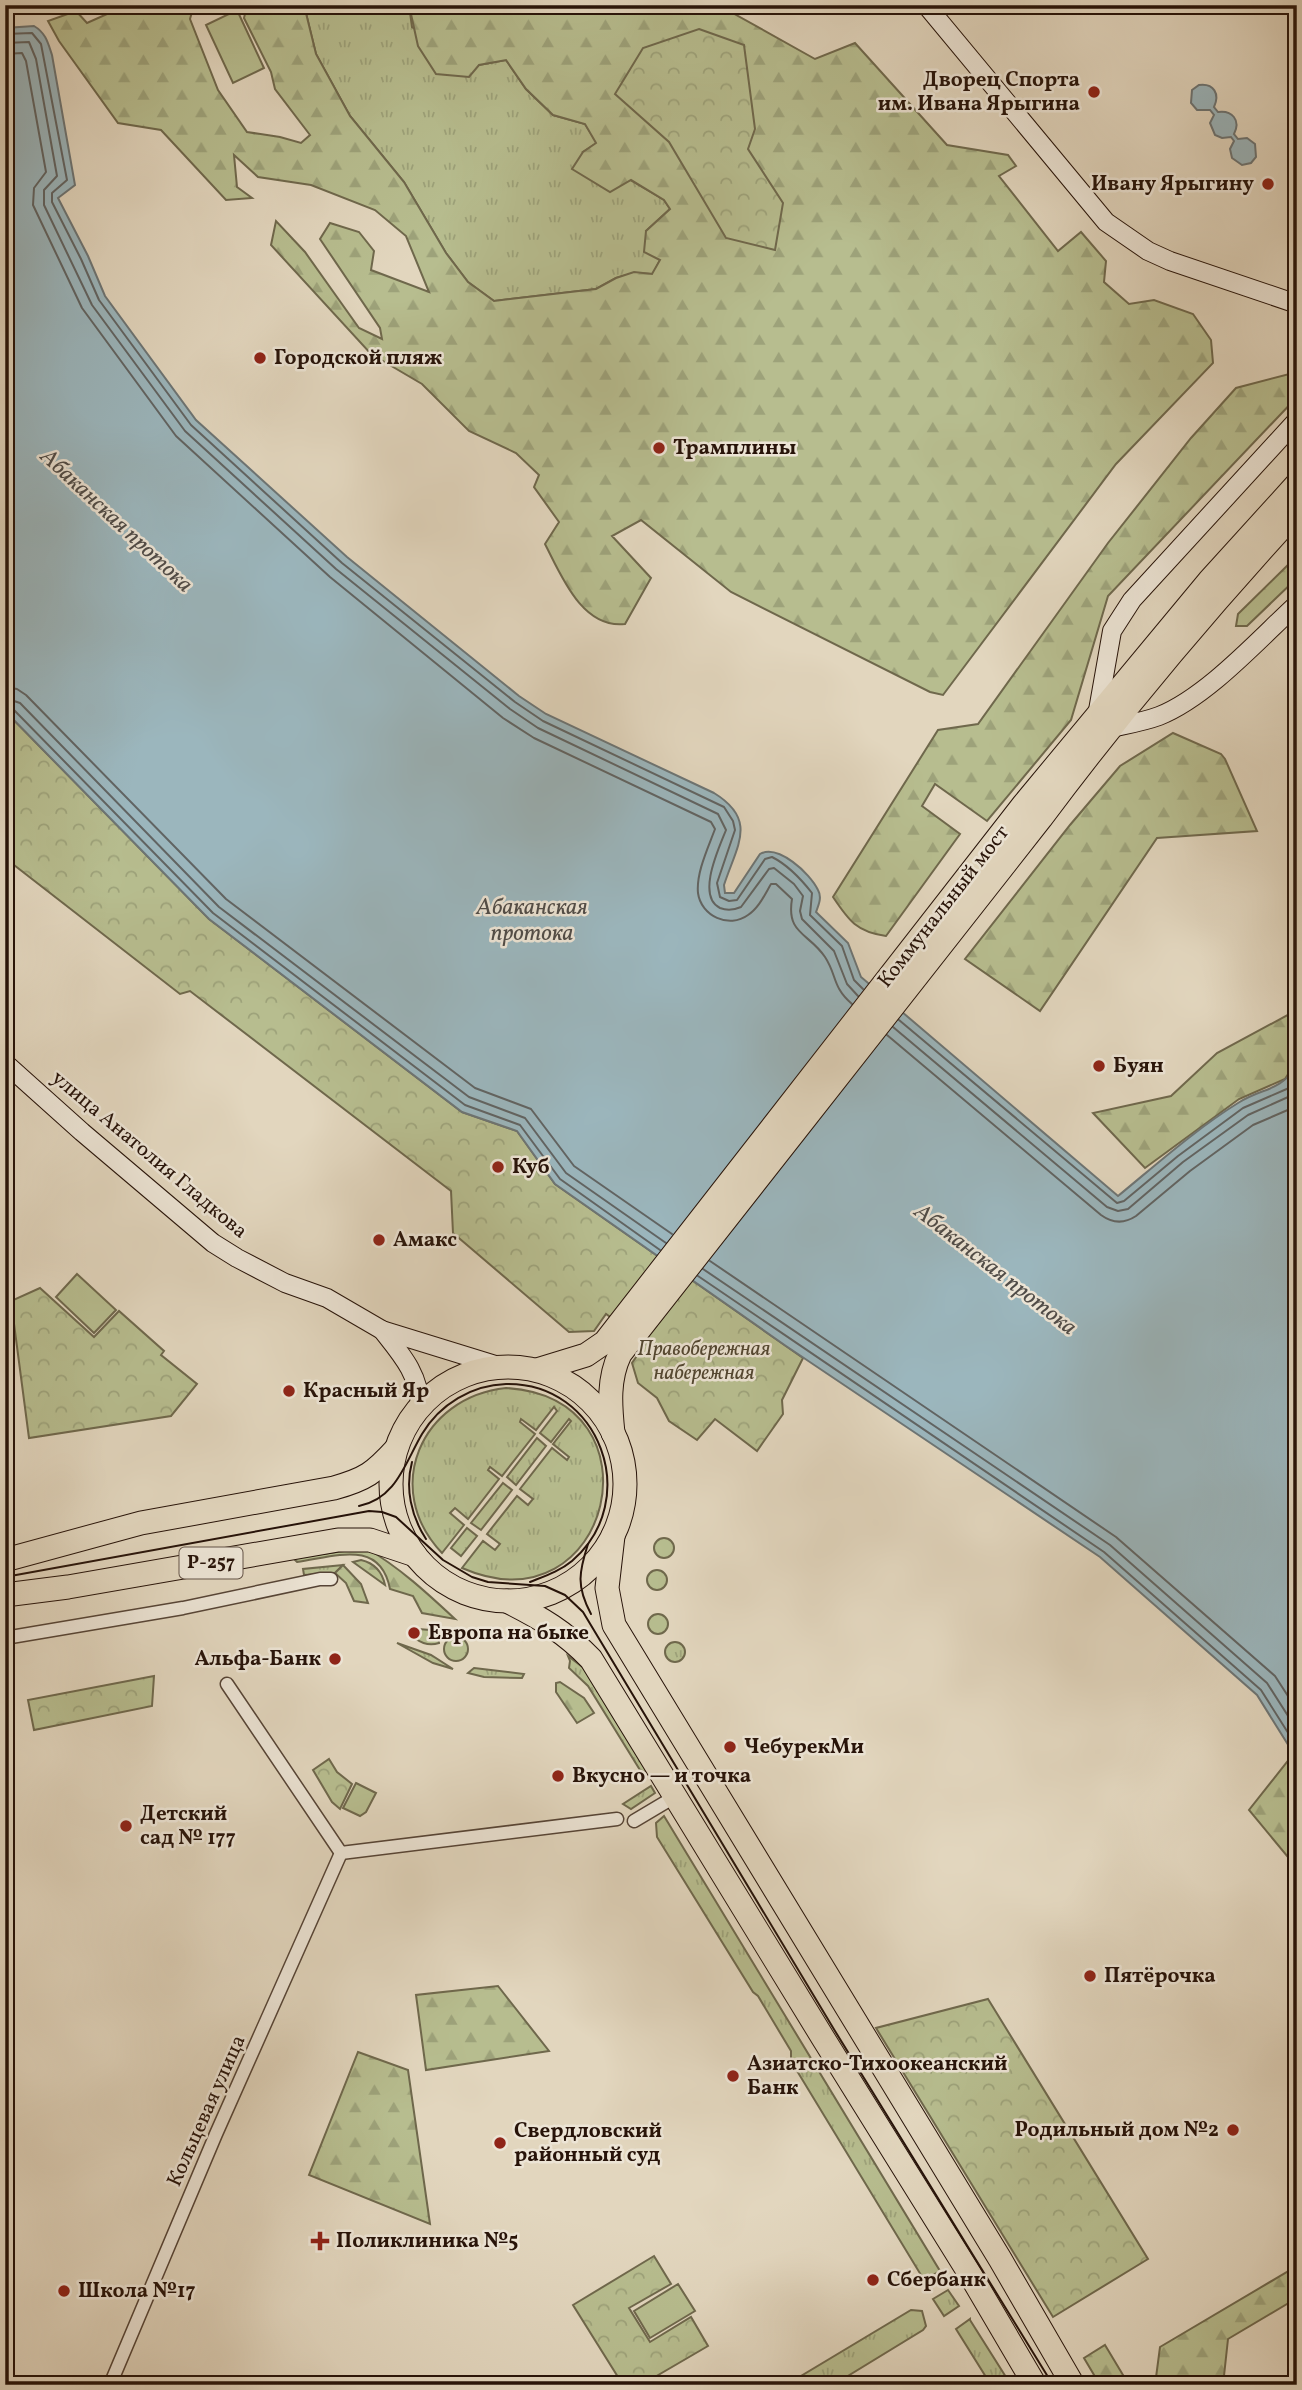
<svg xmlns="http://www.w3.org/2000/svg" width="1302" height="2390" viewBox="0 0 1302 2390" font-family="Vollkorn,serif">
	<style>
		.grass { fill: url(#grass-tufts); stroke: #6f684c; stroke-width: 2 }
		.forest { fill: url(#forest-firs); stroke: #6f684c; stroke-width: 2 }
		.park { fill: url(#park-crowns); stroke: #6f684c; stroke-width: 2 }
		.pitch { fill: #b7bd8f; stroke: #6f684c; stroke-width: 2 }
		.water { fill: #9bb6bd; stroke: #6d7575; stroke-width: 2 }
		.lines { fill: none; stroke-linecap: round; stroke-linejoin: round }
		.shore { stroke: #616463; stroke-width: 2 }
		.street-casing { stroke: #564436; stroke-width: 15 }
		.secondary-casing { stroke: #271309; stroke-width: 20 }
		.highway-casing { stroke: #271309; stroke-width: 25 }
		.street { stroke: #ece4d5; stroke-width: 12 }
		.secondary { stroke: #ece4d5; stroke-width: 18 }
		.highway { stroke: #e2d6be; stroke-width: 23 }
		.tram { stroke: #271309; stroke-width: 2 }
		.poi-dot { fill: #8f2418; stroke: #ece4d5; stroke-width: 2.5 }
		.labels { text-anchor: middle; dominant-baseline: central; stroke-width: 5; stroke-linejoin: round; paint-order: stroke }
		.shield { fill: #ece4d5; stroke: #625246; stroke-width: 2 }
		.shield-label { font-size: 19px; font-weight: bold; fill: #271309 }
		.poi-label { font-size: 21px; font-weight: bold; fill: #271309; stroke: #ece4d5; text-anchor: start }
		.street-label { font-size: 21px; fill: #271309; stroke: #ece4d5 }
		.park-label { font-size: 21px; font-style: italic; fill: #524631; stroke: #ece4d5 }
		.water-label { font-size: 23px; font-style: italic; fill: #504c48; stroke: #ece4d5 }
	</style>
	<defs>
		<pattern id="grass-tufts" width="24" height="20" patternUnits="userSpaceOnUse" patternTransform="scale(1.75)"><rect width="24" height="20" fill="#b7bd8f"/><path d="M3 7l-1-3M5 7V3M7 7l1-3M15 17l-1-3M17 17v-4M19 17l1-3" fill="none" stroke="#9da27a"/></pattern>
		<pattern id="forest-firs" width="22" height="20" patternUnits="userSpaceOnUse" patternTransform="scale(1.75)"><rect width="22" height="20" fill="#b7bd8f"/><path d="M5 1l3.5 6h-7zM16 11l3.5 6h-7z" fill="#9da27a"/></pattern>
		<pattern id="park-crowns" width="20" height="18" patternUnits="userSpaceOnUse" patternTransform="scale(1.75)"><rect width="20" height="18" fill="#b7bd8f"/><path d="M2 6a3 3 0 1 1 6 0M12 15a3 3 0 1 1 6 0" fill="none" stroke="#9da27a"/></pattern>
	</defs>
	<rect width="100%" height="100%" fill="#e2d6be"/>
	<filter id="stains"><feTurbulence type="fractalNoise" baseFrequency=".00286" numOctaves="4"/><feColorMatrix values="0 0 0 0 .2 0 0 0 0 .09 0 0 0 0 .02 0 0 0 .5 -.17"/></filter>
	<radialGradient id="worn" r=".72"><stop offset=".6" stop-color="#630" stop-opacity="0"/><stop offset="1" stop-color="#630" stop-opacity=".3"/></radialGradient>
	<g class="grass">
		<path d="M304 5H409L412 27 479 65 506 60 526 89 553 115 585 124 597 143 583 152 664 200 670 209 646 231 660 260 653 274 634 273 616 278 596 289 494 301 468 282 446 253 404 182 350 116 316 54Z"/>
		<path d="M506 1388C666 1397 612 1633 462 1568L483 1541 495 1550 500 1544 487 1534 517 1496 528 1505 533 1499 520 1489 552 1448 567 1460 569 1457 553 1444 571 1421 569 1419 551 1442 540 1433 557 1411 554 1407 536 1430 521 1419 520 1422 535 1434 502 1476 490 1467 488 1470 499 1479 468 1519 455 1508 450 1513 464 1525 442 1553C381 1489 421 1397 506 1388Z"/>
		<path d="M537 1438 546 1446 516 1485 507 1477Z"/>
		<path d="M503 1483 512 1490 481 1530 471 1523Z"/>
		<path d="M467 1528 477 1536 461 1556 451 1548Z"/>
		<circle cx="664" cy="1548" r="10"/>
		<path d="M343 1565 335 1573 304 1575 303 1569Z"/>
		<circle cx="657" cy="1580" r="10"/>
		<circle cx="658" cy="1624" r="10"/>
		<path d="M418 1629 430 1630 438 1635 439 1643C430 1646 423 1644 416 1639L419 1636Z"/>
		<circle cx="456" cy="1649" r="12"/>
		<circle cx="675" cy="1652" r="10"/>
		<path d="M397 1643 431 1655 453 1669 433 1663Z"/>
		<path d="M568 1656 589 1672 647 1771 644 1772 640 1770 588 1686 569 1668 570 1661Z"/>
		<path d="M474 1668 524 1674 522 1678 484 1677 468 1673Z"/>
		<path d="M651 1786 655 1793 631 1809 623 1804Z"/>
		<path d="M664 1816 940 2271 924 2280 791 2061V2051L758 1996 753 1992 657 1837 656 1823Z"/>
		<path d="M948 2290 959 2306 944 2316 933 2299Z"/>
		<path d="M911 2310 922 2311 926 2326 923 2330 833 2385H786Z"/>
		<path d="M970 2319V2320L1011 2385H991L956 2329Z"/>
	</g>
	<g class="forest">
		<path d="M147 5H194L190 19 218 90 247 132 280 137 301 143 310 135 275 89 271 72 244 18 247 5H304L316 54 350 116 404 182 446 253 468 282 494 301 596 289 616 278 634 272 652 274 660 260 644 252 646 231 670 209 664 200 631 180 610 192 572 169 583 152 596 143 585 124 553 115 526 89 506 60 479 65 469 77 436 74 418 46 409 5H728L731 12 815 59 855 43 947 145 1008 155 1016 166 999 176 1058 251 1081 232 1106 261 1104 282 1129 304 1154 300 1193 314 1211 340 1213 363 1116 464 943 695 930 692 731 592 641 520 612 536 651 578 625 624C582 629 561 575 545 544L559 522 534 487 539 475 516 453 469 431 422 384 371 354 271 245 276 221 305 252 359 328 382 339 380 328 320 239 330 223 359 232 374 251 371 270 429 292 406 236 375 210 311 185 258 177 234 155 237 187 252 198 226 200 161 130 118 123 59 41 48 21 76 11 87 23 107 14 146 9Z"/>
		<path d="M1297 372V397L1108 596 1071 720 987 821 935 784 922 806 960 834 886 936C857 932 849 921 833 897L938 730 978 724 1108 543 1191 438 1236 388Z"/>
		<path d="M1297 556V578L1247 626H1236L1238 614Z"/>
		<path d="M1173 733 1221 754 1225 759 1257 831 1157 838 1040 1011 965 959 1070 825 1120 766Z"/>
		<path d="M1297 1010V1060L1285 1079 1239 1099 1145 1168 1093 1113 1171 1096 1217 1053Z"/>
		<path d="M366 1548C399 1567 427 1593 455 1619L422 1613 413 1596 390 1589C380 1538 334 1557 297 1562L293 1558Z"/>
		<path d="M361 1560C374 1563 382 1571 385 1585L353 1562Z"/>
		<path d="M343 1565 361 1584 368 1603 354 1601 346 1583 335 1573Z"/>
		<path d="M560 1682 584 1698 594 1713 577 1723 556 1692V1683Z"/>
		<path d="M1287 1762 1297 1770V1868L1249 1810Z"/>
		<path d="M498 1986 549 2051 426 2070 416 1995Z"/>
		<path d="M358 2052 408 2070 430 2224 309 2175Z"/>
		<path d="M1297 2266V2298L1228 2339 1223 2385H1155L1160 2347Z"/>
		<path d="M1105 2345 1129 2385H1100L1084 2358Z"/>
	</g>
	<g class="park">
		<path d="M699 29 744 45 755 129 748 149 783 203 775 250 726 238 669 142 615 94 643 48Z"/>
		<path d="M5 711 209 919 462 1112 517 1131 555 1184 803 1358 782 1400 783 1414 757 1451 715 1419 697 1440 669 1421 657 1398 638 1383 632 1363 646 1343 606 1314 594 1331 569 1332 453 1233 451 1191 190 991 180 994 5 858Z"/>
		<path d="M40 1288 94 1337 119 1311 164 1351 161 1355 197 1384 171 1416 29 1438 11 1301Z"/>
		<path d="M154 1676 152 1706 34 1730 28 1700Z"/>
		<path d="M329 1759 337 1772 352 1784 340 1809 332 1802 313 1770Z"/>
		<path d="M988 1999 1148 2259 1053 2317 876 2028Z"/>
		<path d="M654 2256 671 2284 629 2308 650 2342 691 2317 708 2346 641 2385H623L573 2305Z"/>
	</g>
	<g class="pitch">
		<path d="M237 10 264 68 233 83 206 25Z"/>
		<path d="M77 1274 116 1310 94 1333 56 1297Z"/>
		<path d="M356 1783 376 1793 366 1812 360 1816 343 1808Z"/>
		<path d="M678 2284 695 2311 650 2338 634 2311Z"/>
	</g>
	<g class="water">
		<path d="M34 26C46 33 48 43 52 55L75 185 58 198 88 256 105 296 196 420 347 557 519 696 546 714 714 793C758 820 737 845 724 885L725 893H734L760 854C778 844 810 873 818 890 822 897 819 904 816 912L848 943 861 977 1118 1196C1157 1164 1196 1129 1238 1103 1263 1087 1278 1093 1297 1066V1759L1257 1695 1100 1557 786 1346 555 1184 517 1131 462 1112 209 919 5 711V28Z"/>
		<path d="M1199 85C1214 83 1220 94 1214 107L1218 112C1232 110 1241 120 1234 134L1238 139 1247 138 1255 144 1256 157 1251 163 1242 165 1232 158 1230 149 1234 141 1231 137 1222 138 1215 135 1210 123 1214 115 1210 110H1197L1191 103 1192 90Z"/>
	</g>
	<g class="lines">
		<g class="shore">
			<path d="M5 34 32 33 41 44 67 180 52 193V202L81 259 99 300 191 425 342 563 515 702 543 721 724 807 733 821 735 830 717 883 720 897 729 901 737 900 765 859 772 857C788 865 801 879 812 893L810 915 842 946 854 980 863 989"/>
			<path d="M5 43 29 42 36 59 57 176 44 190V205L92 305 185 431 336 569 510 709 538 728 718 814 726 830C719 848 696 896 720 908 728 911 734 910 741 907L769 869 774 868 794 884 803 896 800 911 802 919 834 951 847 984 858 996"/>
			<path d="M5 54 22 53 26 61 46 172 34 188 33 205 82 308 176 436 330 577 503 718 534 738 711 822 715 829C708 848 696 873 698 893 701 916 729 929 748 915 759 908 765 894 771 884H776L792 899C786 934 809 933 825 957 837 975 832 987 852 1004"/>
			<path d="M5 687 17 689 26 695 226 899 475 1088 531 1109 574 1166 672 1234"/>
			<path d="M5 698 20 703 219 907 469 1097 525 1118 566 1173 666 1243"/>
			<path d="M5 707 13 709 213 913 465 1105 520 1125 560 1179 660 1250"/>
			<path d="M899 1020 1117 1203 1124 1201 1178 1156 1243 1108 1289 1088 1297 1079"/>
			<path d="M893 1027 1107 1207 1118 1211 1128 1209 1183 1162 1248 1115 1297 1093"/>
			<path d="M887 1035 1101 1215C1112 1223 1124 1224 1136 1216L1190 1171 1253 1125 1297 1106"/>
			<path d="M710 1261 1116 1537 1275 1676 1297 1710"/>
			<path d="M703 1269 1110 1545 1267 1683 1297 1730"/>
			<path d="M698 1276 1104 1552 1261 1690 1297 1747"/>
		</g>
		<g class="street-casing">
			<g id="street">
				<path d="M5 1638 183 1608 320 1579H331"/>
				<path d="M227 1684 341 1853"/>
				<path d="M634 1821 676 1796"/>
				<path d="M341 1853 617 1819"/>
				<path d="M110 2385 216 2134 341 1853"/>
			</g>
		</g>
		<g class="secondary-casing">
			<g id="secondary">
				<path d="M926 5 1106 222 1148 251 1170 261 1297 304"/>
				<path d="M1097 716 1112 631 1132 600 1297 420"/>
				<path d="M1107 729C1124 725 1143 722 1159 716 1207 697 1259 639 1297 604"/>
				<path d="M5 1063 82 1132 213 1243 237 1258 285 1283 327 1298 382 1330 502 1367"/>
				<path d="M382 1330C401 1354 420 1375 420 1407"/>
			</g>
		</g>
		<g class="highway-casing">
			<g id="highway">
				<circle cx="508" cy="1484" r="117"/>
				<path d="M537 1370 586 1355 605 1342 1024 804 1209 581 1297 484"/>
				<path d="M613 1433C610 1405 608 1379 620 1354L1041 818C1121 711 1206 610 1297 511"/>
				<path d="M613 1536 607 1588 614 1625 1000 2259 1073 2385"/>
				<path d="M5 1560 141 1523 334 1488C366 1479 374 1473 396 1449"/>
				<path d="M5 1595 68 1587 338 1540H370L415 1555"/>
				<path d="M507 1601C541 1618 565 1632 591 1659L823 2038 971 2276 1035 2385"/>
			</g>
		</g>
		<use href="#street" class="street"/>
		<use href="#secondary" class="secondary"/>
		<use href="#highway" class="highway"/>
		<g class="tram">
			<path d="M412 1462C405 1488 411 1516 426 1539"/>
			<path d="M359 1506C396 1499 405 1463 422 1434 440 1404 472 1385 506 1384 600 1382 643 1500 572 1561 560 1571 545 1576 530 1582"/>
			<path d="M588 1544C579 1572 576 1586 591 1614"/>
			<path d="M5 1577 369 1511 382 1512 396 1517 443 1560 472 1577 488 1582 545 1586 565 1595 583 1612 835 2031 1053 2385"/>
		</g>
	</g>
	<g class="poi-dot">
		<circle cx="1094" cy="92" r="7"/>
		<circle cx="1268" cy="184" r="7"/>
		<circle cx="260" cy="358" r="7"/>
		<circle cx="659" cy="448" r="7"/>
		<circle cx="1099" cy="1066" r="7"/>
		<circle cx="498" cy="1167" r="7"/>
		<circle cx="379" cy="1240" r="7"/>
		<circle cx="289" cy="1391" r="7"/>
		<circle cx="414" cy="1633" r="7"/>
		<circle cx="335" cy="1659" r="7"/>
		<circle cx="730" cy="1747" r="7"/>
		<circle cx="558" cy="1776" r="7"/>
		<circle cx="126" cy="1826" r="7"/>
		<circle cx="1090" cy="1976" r="7"/>
		<circle cx="733" cy="2076" r="7"/>
		<circle cx="1233" cy="2130" r="7"/>
		<circle cx="500" cy="2143" r="7"/>
		<path d="M316.5 2230.5h7v7h7v7h-7v7h-7v-7h-7v-7h7z"/>
		<circle cx="873" cy="2280" r="7"/>
		<circle cx="64" cy="2291" r="7"/>
	</g>
	<g class="labels">
		<rect class="shield" x="179.5" y="1547.5" width="63" height="31" rx="5"/>
		<g class="shield-label">
			<text x="211" y="1563">Р-257</text>
		</g>
		<g class="poi-label">
			<text x="1080" y="80" text-anchor="end">Дворец Спорта<tspan x="1080" dy="24">им. Ивана Ярыгина</tspan></text>
			<text x="1254" y="184" text-anchor="end">Ивану Ярыгину</text>
			<text x="274" y="358">Городской пляж</text>
			<text x="673" y="448">Трамплины</text>
			<text x="1113" y="1066">Буян</text>
			<text x="512" y="1167">Куб</text>
			<text x="393" y="1240">Амакс</text>
			<text x="303" y="1391">Красный Яр</text>
			<text x="428" y="1633">Европа на быке</text>
			<text x="321" y="1659" text-anchor="end">Альфа-Банк</text>
			<text x="744" y="1747">ЧебурекМи</text>
			<text x="572" y="1776">Вкусно — и точка</text>
			<text x="140" y="1814">Детский<tspan x="140" dy="24">сад № 177</tspan></text>
			<text x="1104" y="1976">Пятёрочка</text>
			<text x="747" y="2064">Азиатско-Тихоокеанский<tspan x="747" dy="24">Банк</tspan></text>
			<text x="1219" y="2130" text-anchor="end">Родильный дом №2</text>
			<text x="514" y="2131">Свердловский<tspan x="514" dy="24">районный суд</tspan></text>
			<text x="336" y="2241">Поликлиника №5</text>
			<text x="887" y="2280">Сбербанк</text>
			<text x="78" y="2291">Школа №17</text>
		</g>
		<g class="street-label">
			<text transform="translate(944 907) rotate(-52)">Коммунальный мост</text>
			<text transform="translate(149 1155) rotate(40)">улица Анатолия Гладкова</text>
			<text transform="translate(207 2111) rotate(-66)">Кольцевая улица</text>
		</g>
		<g class="park-label">
			<text x="704" y="1349">Правобережная<tspan x="704" dy="24">набережная</tspan></text>
		</g>
		<g class="water-label">
			<text transform="translate(116 521) rotate(43)">Абаканская протока</text>
			<text x="532" y="908">Абаканская<tspan x="532" dy="26">протока</tspan></text>
			<text transform="translate(995 1270) rotate(38)">Абаканская протока</text>
		</g>
	</g>
	<rect width="1302" height="2390" fill="none" stroke="#e2d6be" stroke-width="28"/>
	<rect x="7" y="7" width="1288" height="2376" fill="none" stroke="#271309" stroke-width="3.5"/>
	<rect x="14" y="14" width="1274" height="2362" fill="none" stroke="#271309" stroke-width="2"/>
	<rect width="100%" height="100%" filter="url(#stains)"/>
	<rect width="100%" height="100%" fill="url(#worn)"/>
</svg>
